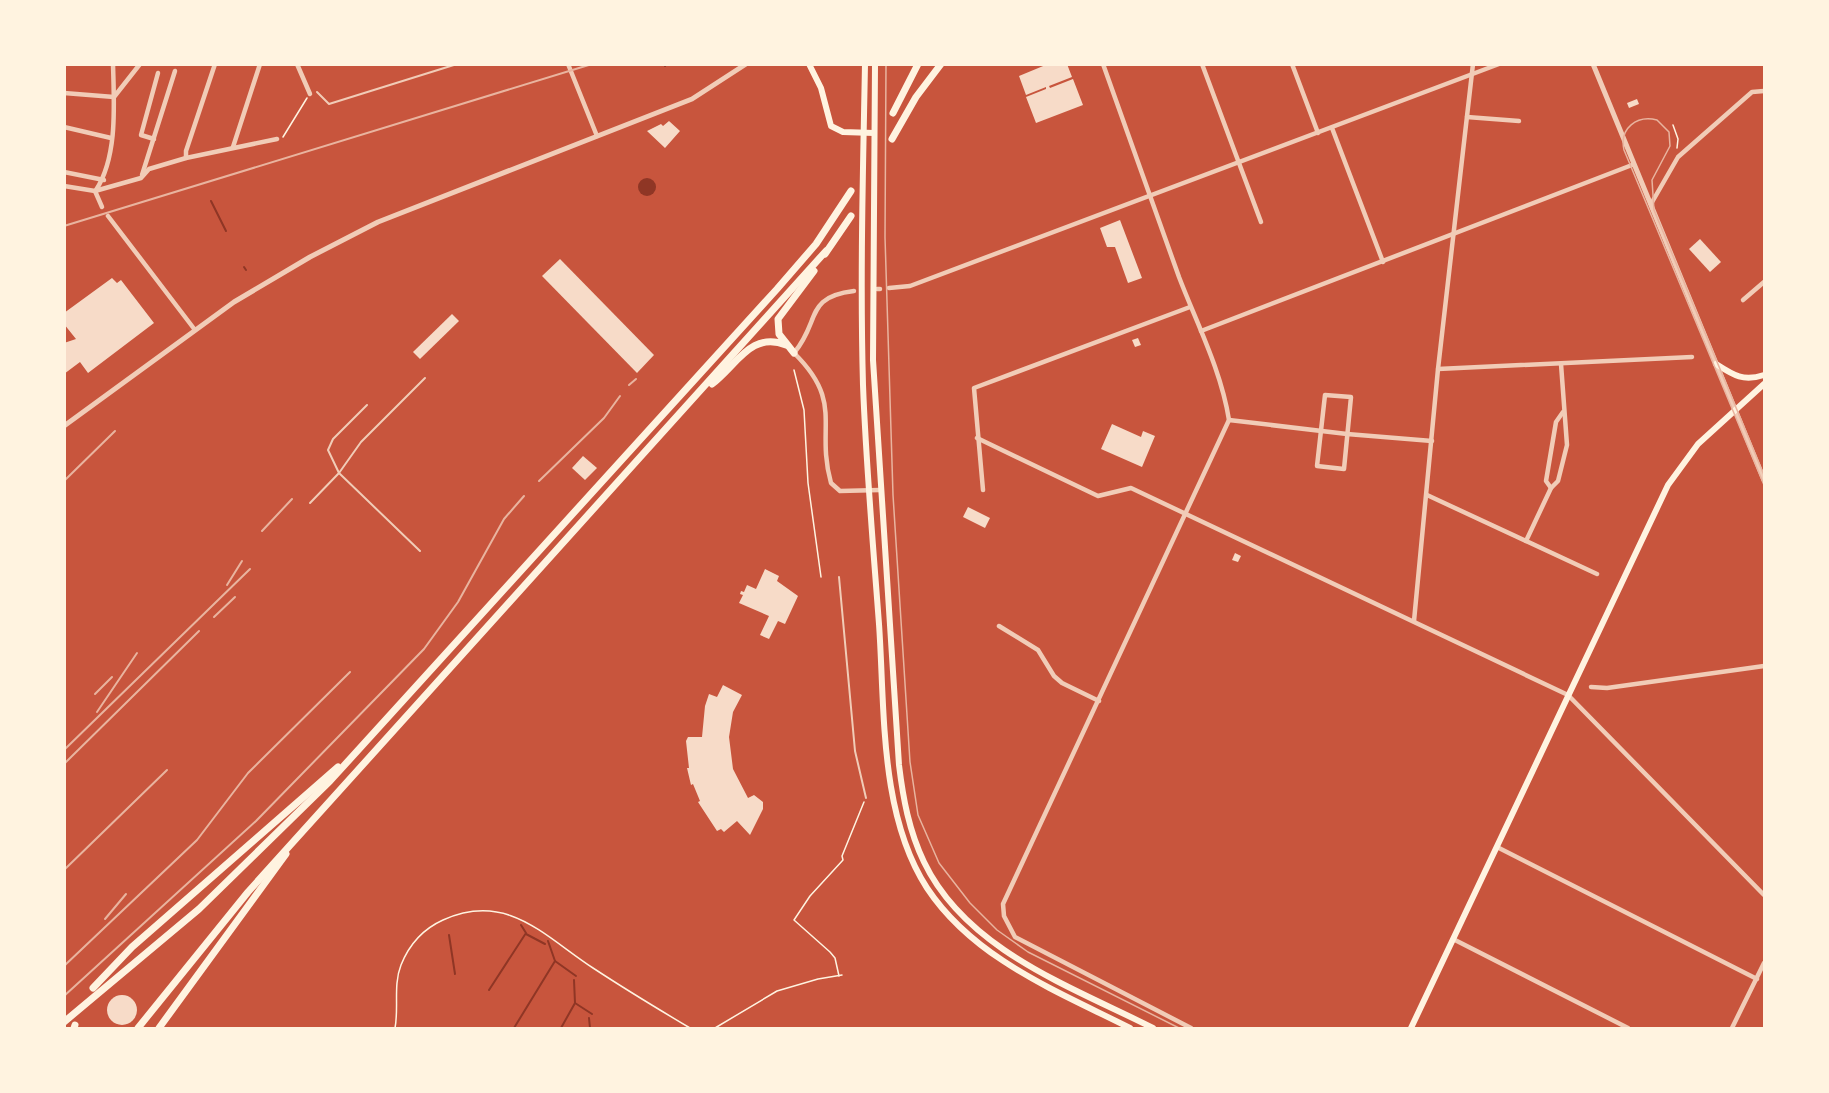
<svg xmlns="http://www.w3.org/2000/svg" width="1829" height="1093" viewBox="0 0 1829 1093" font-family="'Asap Condensed',sans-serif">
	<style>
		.water { fill: #8f3625 }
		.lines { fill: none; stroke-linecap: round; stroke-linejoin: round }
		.stream { stroke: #8f3625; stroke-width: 2 }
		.building { fill: #f7dbc8 }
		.path { stroke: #fff3e0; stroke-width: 1.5 }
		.service { stroke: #f1ccb7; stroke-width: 2 }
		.minor { stroke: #f1ccb7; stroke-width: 4.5 }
		.tertiary { stroke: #f1ccb7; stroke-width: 5 }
		.secondary { stroke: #fff3e0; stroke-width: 6 }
		.trunk { stroke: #fff3e0; stroke-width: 7 }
		.tram { stroke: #e9b49f; stroke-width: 1.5 }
		.rail { stroke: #e9b49f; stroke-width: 2 }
	</style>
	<rect width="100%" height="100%" fill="#c8553d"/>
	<circle class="water" cx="647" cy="187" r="9"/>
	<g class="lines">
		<g class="stream">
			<path d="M665 66 666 64"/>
			<path d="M211 201 226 231"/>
			<path d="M244 267 246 270"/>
			<path d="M526 934 545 944"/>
			<path d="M449 935 455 974"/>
			<path d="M555 961 576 976"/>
			<path d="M489 990 526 933 521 925"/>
			<path d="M575 1003 592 1014"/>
			<path d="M589 1018 590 1028"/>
			<path d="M514 1028 555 961 548 941"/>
			<path d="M561 1028 575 1003 574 980"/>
		</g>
	</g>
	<g class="building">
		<path d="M1048 64H1067L1072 77 1049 86 1050 88 1073 79 1083 105 1036 123 1026 97 1046 89V87L1026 95 1019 76Z"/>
		<path d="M1637 99 1639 104 1629 108 1627 103Z"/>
		<path d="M669 121 680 131 665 148 647 131 661 124 663 126Z"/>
		<path d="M1120 220 1142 278 1128 283 1115 247H1107L1100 228Z"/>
		<path d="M1700 239 1721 262 1710 272 1689 249Z"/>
		<path d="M560 259 654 355 637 373 542 276Z"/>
		<path d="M112 278 117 283 121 280 154 323 88 373 80 362 64 374V343L76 339 64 324V313Z"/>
		<path d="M452 314 459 321 420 359 413 352Z"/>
		<path d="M1138 338 1141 345 1135 347 1132 340Z"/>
		<path d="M1112 424 1141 437 1143 431 1155 436 1142 467 1101 449Z"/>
		<path d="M583 456 597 468 585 480 572 468Z"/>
		<path d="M968 507 990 518 985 528 963 517Z"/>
		<path d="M1235 553 1241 556 1238 562 1232 560Z"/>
		<path d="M765 569 779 576 777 581 798 596 785 624 778 621 769 639 760 635 769 616 739 603 743 595 740 594 741 591 744 592 747 585 756 589Z"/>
		<path d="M723 685 742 695 733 712 729 737 733 769 748 798 754 795 763 802V809L750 835 737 821 724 832 721 829 717 831 698 802 700 801 693 784 691 785 687 768H689L686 741 688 737H702L705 706 709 694 717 697Z"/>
		<circle cx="122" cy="1010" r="15"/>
	</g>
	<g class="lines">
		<g class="path">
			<path d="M1673 125 1678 139 1677 148"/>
			<path d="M283 137 307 98"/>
			<path d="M794 370 804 410 808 483 821 577"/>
			<path d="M839 976 835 958 830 952 794 920 810 896 843 860 842 856 864 802"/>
			<path d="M395 1028C399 1008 393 985 401 965 409 945 423 929 443 920 507 891 544 936 593 968 625 989 658 1009 690 1028"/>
			<path d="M715 1028 777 991 818 979 842 975"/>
		</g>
		<g class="service">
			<path d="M317 92 329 104 457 64"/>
			<path d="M367 405 333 439 328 450 339 473 420 551"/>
			<path d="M310 503 339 473 361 442 425 378"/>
			<path d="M839 577 855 751 866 798"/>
		</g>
		<g class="minor">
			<path d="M297 64 310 94"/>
			<path d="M568 64 597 136"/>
			<path d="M1103 64C1129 135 1153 206 1179 277 1197 324 1221 370 1229 420L1003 904 1004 916 1015 937 1191 1028"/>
			<path d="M1202 64 1261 222"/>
			<path d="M1292 64 1318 133"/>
			<path d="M64 93 114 97 140 64"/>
			<path d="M1467 117 1519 121"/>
			<path d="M64 127 111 138"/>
			<path d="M1332 128 1383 262"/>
			<path d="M154 139 141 135 158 73"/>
			<path d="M233 147 260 64"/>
			<path d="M186 158V151L215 64"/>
			<path d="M64 172 104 180"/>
			<path d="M142 175 175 71"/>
			<path d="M64 186 95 191 141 178 149 169 186 158 277 139"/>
			<path d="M96 190C118 156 114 104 113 64"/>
			<path d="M95 191 102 207"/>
			<path d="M1651 204 1678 157 1752 92 1764 91"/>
			<path d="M108 216 195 330"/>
			<path d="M889 288 910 286 1499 64"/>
			<path d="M877 289H880"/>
			<path d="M854 291C804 297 821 321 794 353 845 403 815 426 831 483L840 491 880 490"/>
			<path d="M1743 300 1764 282"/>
			<path d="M1201 331 1632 165"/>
			<path d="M1438 369 1692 357"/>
			<path d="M1325 395 1351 397 1344 469 1317 466Z"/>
			<path d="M1229 420 1347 434 1432 441"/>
			<path d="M977 438 1098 496 1131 488 1568 695 1764 895"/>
			<path d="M1551 488 1546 481 1556 422 1563 412"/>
			<path d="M983 490 974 388 1190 307"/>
			<path d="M1427 495 1597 574"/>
			<path d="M1526 541 1551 488 1558 481 1567 445 1561 364"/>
			<path d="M1414 621 1438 369 1473 64"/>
			<path d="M999 626 1038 650 1054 676 1062 683 1099 701"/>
			<path d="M1591 687 1607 688 1764 666"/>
			<path d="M1497 847 1757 979"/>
			<path d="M1453 939 1628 1028"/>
			<path d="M1732 1028 1764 963"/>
		</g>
		<g class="tertiary">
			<path d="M1593 64 1764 480"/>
			<path d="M64 426 234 302 310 257 378 222 692 99 746 64"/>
		</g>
		<g class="secondary">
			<path d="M809 64 821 88 831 126 843 132 874 133"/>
			<path d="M865 64C863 171 860 278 863 385 866 465 873 544 879 624 885 709 879 814 927 888 974 959 1057 991 1130 1028"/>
			<path d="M875 64 873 360 899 765C903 798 909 831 924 862 966 950 1072 987 1153 1028"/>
			<path d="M1716 364C1733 375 1743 382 1764 375"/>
			<path d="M1411 1028 1668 485 1698 444 1764 384"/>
		</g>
		<g class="trunk">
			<path d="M893 113 918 64"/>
			<path d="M892 139 916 97 941 64"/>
			<path d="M825 254 851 216"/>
			<path d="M794 353 779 334 778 319 814 271"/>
			<path d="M712 384C737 365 751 331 786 345"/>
			<path d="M93 988 132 947 338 767"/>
			<path d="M64 1022 199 909 330 781 777 289 816 244 851 191"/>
			<path d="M74 1028 75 1025"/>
			<path d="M138 1028 248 892 826 251"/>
			<path d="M159 1028 286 854"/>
		</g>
		<g class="tram">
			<path d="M886 64 885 237 893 495 910 762 918 815 939 863 970 903 997 930 1028 952 1179 1028"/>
			<path d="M1764 475 1654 210 1652 180 1670 146 1669 132 1657 120C1637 115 1619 128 1624 150L1764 485"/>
		</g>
		<g class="rail">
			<path d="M64 226 592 64"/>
			<path d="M629 385 636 379"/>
			<path d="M64 481 115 431"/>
			<path d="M539 481 604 418 620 396"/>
			<path d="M262 531 292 499"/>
			<path d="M227 585 242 561"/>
			<path d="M214 617 235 597"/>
			<path d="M95 694 112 677"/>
			<path d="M97 712 137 653"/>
			<path d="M64 750 250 569"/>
			<path d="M64 764 199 631"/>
			<path d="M64 870 167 770"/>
			<path d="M105 919 126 894"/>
			<path d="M64 966 197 840 248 773 350 672"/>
			<path d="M64 996 256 821 424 649 458 602 504 519 524 496"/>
		</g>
	</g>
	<rect width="1829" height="1093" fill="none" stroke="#fff3e0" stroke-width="132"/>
</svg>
